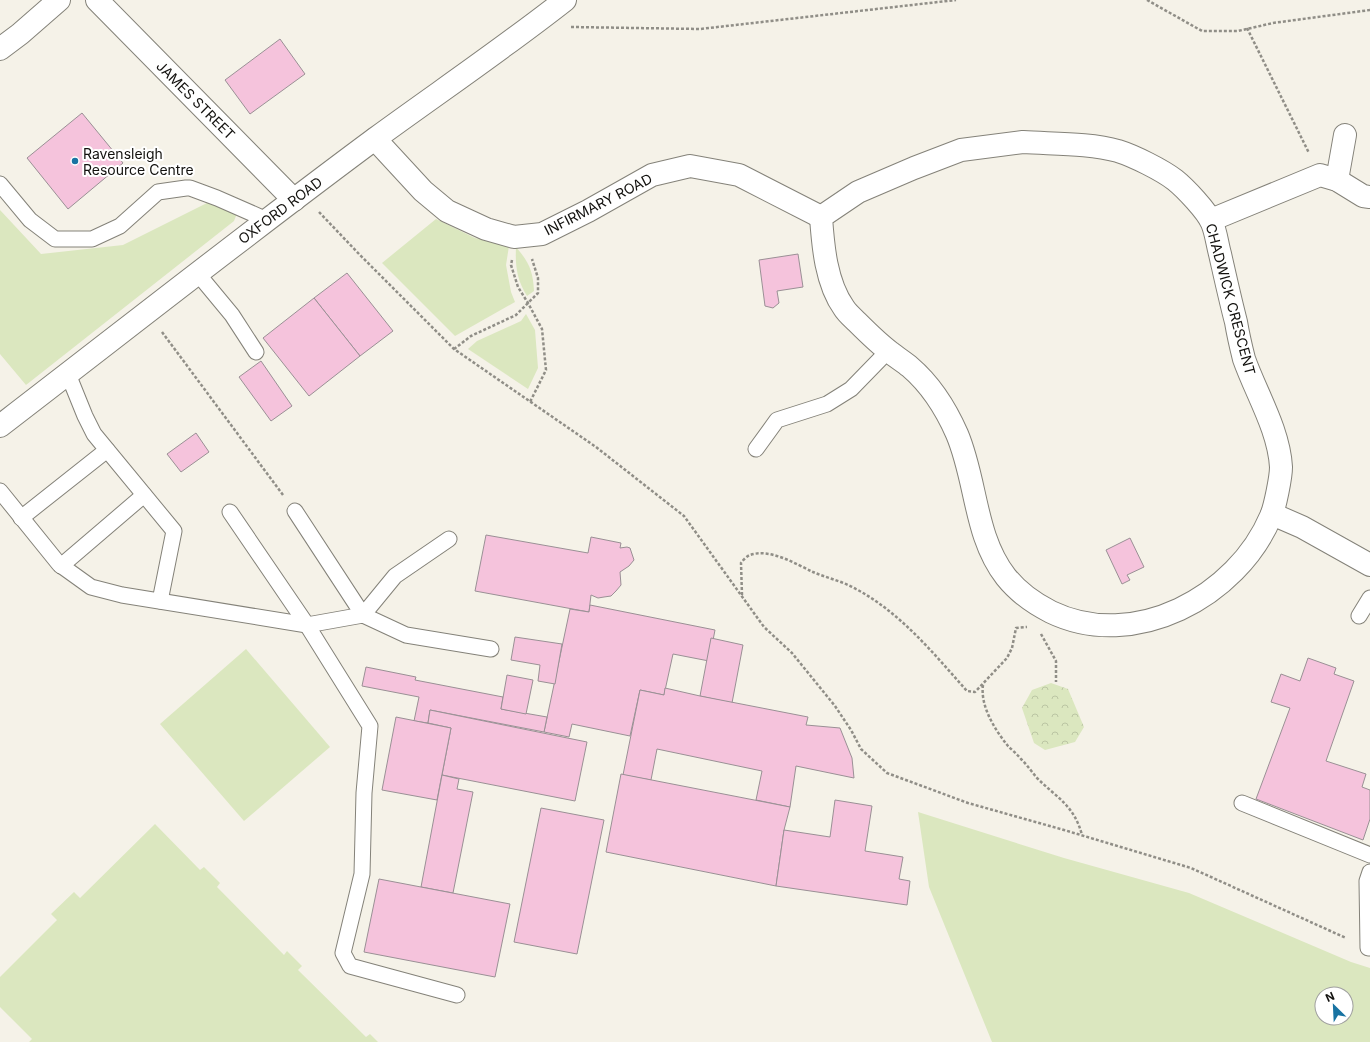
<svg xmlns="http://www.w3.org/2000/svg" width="1370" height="1042" viewBox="0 0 1370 1042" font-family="Inter,sans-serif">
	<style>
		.grass { fill: #dbe7bf; fill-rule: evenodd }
		.park { fill: url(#park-crowns) }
		.building { fill: #f5c3dc; stroke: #9a9095 }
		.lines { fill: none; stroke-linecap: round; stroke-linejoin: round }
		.lane-casing { stroke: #848279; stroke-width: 17 }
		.street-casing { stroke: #848279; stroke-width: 24 }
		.path { stroke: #908e87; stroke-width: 2.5; stroke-dasharray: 3 2; stroke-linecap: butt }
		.lane { stroke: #fff; stroke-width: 15 }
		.street { stroke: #fff; stroke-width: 22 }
		.poi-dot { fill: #1873a2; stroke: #fff; stroke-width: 1.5 }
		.labels { text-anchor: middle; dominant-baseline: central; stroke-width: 4; stroke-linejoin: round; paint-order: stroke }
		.street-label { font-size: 14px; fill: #12110e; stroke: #fff }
		.poi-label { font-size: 14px; fill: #12110e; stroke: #fff; text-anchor: start }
	</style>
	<defs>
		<pattern id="park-crowns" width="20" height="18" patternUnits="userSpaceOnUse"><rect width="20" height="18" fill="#dbe7bf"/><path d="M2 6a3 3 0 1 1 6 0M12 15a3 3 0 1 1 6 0" fill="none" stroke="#bbc5a3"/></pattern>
	</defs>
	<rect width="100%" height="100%" fill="#f5f2e8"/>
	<g class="grass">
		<path d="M217 198 239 208 234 221 26 385 0 354V210L41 254 123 245Z"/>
		<path d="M436 219 475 238 509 246 506 265 511 292 515 302 455 336 382 263Z"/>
		<path d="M516 247C529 262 533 271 534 291L527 296C517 280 515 266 516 247Z"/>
		<path d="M526 314 535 330 538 368 528 389 468 349 477 341 521 321Z"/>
		<path d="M246 649 330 747 244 821 160 724Z"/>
		<path d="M918 812 1064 858 1189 893 1351 962 1370 968V1042H992L929 887ZM1322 994H1346V1018H1322Z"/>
		<path d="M155 824 200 870 204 867 220 883 217 887 284 955 287 951 302 966 298 970 366 1037 370 1034 378 1042H29L32 1039 0 1007V977L57 920 51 914 74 892 80 898Z"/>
	</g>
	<path class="park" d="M1051 683 1068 689 1084 727 1075 742 1045 750 1034 743 1022 708 1032 690Z"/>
	<g class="building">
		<path d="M280 39 305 74 250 114 225 80Z"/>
		<path d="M82 113 123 163 68 209 27 158Z"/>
		<path d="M798 254 803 287 777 291 779 303 773 308 765 306 759 260Z"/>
		<path d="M347 273 393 331 360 356 314 298Z"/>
		<path d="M314 298 360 356 309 396 263 338Z"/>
		<path d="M261 361 292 406 271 421 239 377Z"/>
		<path d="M196 433 209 452 181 472 167 454Z"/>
		<path d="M486 535 588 553 591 537 621 543 620 548 627 547 630 548 634 560 629 566 620 572 621 585 616 591 611 596 604 597 598 598 591 595 589 612 475 591Z"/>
		<path d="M1130 538 1144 567 1127 575 1130 580 1122 584 1106 550Z"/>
		<path d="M590 605 715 630 709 661 673 654 664 695 640 690 630 736 572 724 569 737 544 732 570 609 589 612Z"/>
		<path d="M515 637 562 644 555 684 538 681 540 665 511 660Z"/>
		<path d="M711 638 743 645 732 703 700 696Z"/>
		<path d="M1308 658 1336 668 1334 674 1354 681 1326 761 1366 774 1362 787 1370 790V819L1363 840 1256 799 1290 708 1271 702 1281 674 1300 681Z"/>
		<path d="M366 667 416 677 415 680 503 697 501 709 547 717 544 732 430 710 428 723 414 721 419 697 362 686Z"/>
		<path d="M507 675 533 680 526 714 501 709Z"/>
		<path d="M665 688 700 696 808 717 806 725 840 728 852 758 854 778 796 766 790 807 756 800 762 771 657 749 651 780 623 775 640 690 664 695Z"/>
		<path d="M430 710 587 742 575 801 442 775 451 728 428 723Z"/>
		<path d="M396 717 451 728 437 800 382 790Z"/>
		<path d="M621 774 790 807 784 830 776 886 606 852Z"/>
		<path d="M442 775 459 779 457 789 473 792 453 893 421 887Z"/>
		<path d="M835 800 872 806 865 851 903 857 899 879 910 881 907 905 776 886 784 830 830 837Z"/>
		<path d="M541 808 604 820 577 954 514 942Z"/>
		<path d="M379 879 510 904 495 977 364 952Z"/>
	</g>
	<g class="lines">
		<g class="lane-casing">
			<g id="lane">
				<path d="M0 184 30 220 55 239H92L120 226 158 192 186 188H190L217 198 267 220"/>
				<path d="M198 274 232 315 256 352"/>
				<path d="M68 374 85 416 94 434 174 531 160 601"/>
				<path d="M756 449 777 420 827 404 851 389 888 351"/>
				<path d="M0 491 59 564 91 587 122 595 307 625 363 615 406 635 491 649"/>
				<path d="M295 511 363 615 395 576 449 539"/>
				<path d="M230 512 307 625 370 726 364 793 362 874 343 953 350 966 457 995"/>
				<path d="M21 518 107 450"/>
				<path d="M61 566 144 495"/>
				<path d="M1359 616 1370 598"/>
				<path d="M1242 803 1370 855"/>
				<path d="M1370 872 1367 881 1368 948H1370"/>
			</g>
		</g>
		<g class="street-casing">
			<g id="street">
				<path d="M97 0 294 200"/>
				<path d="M0 49 20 34 59 0"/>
				<path d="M375 139 423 191 447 211 486 229 514 237 542 234 588 211 652 175 690 166 739 175 821 217"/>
				<path d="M1023 142C1053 144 1090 143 1118 151 1134 156 1162 170 1175 180 1185 188 1207 211 1212 223 1216 232 1217 243 1220 254 1225 276 1230 299 1236 322 1238 334 1241 347 1244 359 1256 393 1279 430 1281 467 1281 477 1275 507 1271 516 1237 597 1134 652 1051 612 1035 604 1018 592 1006 577 974 536 977 481 957 434 946 409 931 385 910 367 904 362 896 357 890 352 878 343 867 332 857 322 853 318 847 313 844 308 826 283 823 246 821 217L858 192 914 168 961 150Z"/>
				<path d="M1337 180 1345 135"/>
				<path d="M1211 220 1320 175 1337 180 1363 196 1370 197"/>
				<path d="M0 426C125 330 249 232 376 138 439 92 504 48 565 0"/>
				<path d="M1272 514 1302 527 1370 565"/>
			</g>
		</g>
		<g class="path">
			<path d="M1147 0 1202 31H1238L1273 23 1370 10"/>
			<path d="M571 27 700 29 956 0"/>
			<path d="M1247 28 1309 153"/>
			<path d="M319 212 359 254 454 349 596 447 684 516 764 627 792 653 835 706 851 730 861 749 887 773 968 803 1064 830 1191 868 1346 938"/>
			<path d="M512 260 511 265 518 287 528 303 542 329 546 370 530 402"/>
			<path d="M162 332 283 495"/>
			<path d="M454 349 471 336 516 315 538 293V278L532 259"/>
			<path d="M742 595 741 563C743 560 747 556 750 555 770 548 796 564 813 572 827 578 842 581 856 589 901 613 934 654 967 691L975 692 1007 658 1012 648 1016 628 1027 627"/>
			<path d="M1041 634 1056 661V682"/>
			<path d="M983 685C980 706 995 730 1008 746 1012 750 1017 754 1021 759 1027 765 1032 772 1037 778 1057 798 1074 805 1082 835"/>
		</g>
		<use href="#lane" class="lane"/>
		<use href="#street" class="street"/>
	</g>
	<circle class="poi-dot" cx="75" cy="161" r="4"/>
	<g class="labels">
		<g class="street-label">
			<text transform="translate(196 100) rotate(45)">JAMES STREET</text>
			<text transform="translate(598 204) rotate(-27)">INFIRMARY ROAD</text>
			<text transform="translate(280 210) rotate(-37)">OXFORD ROAD</text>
			<text transform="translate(1231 299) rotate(75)">CHADWICK CRESCENT</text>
		</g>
		<g class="poi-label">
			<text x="83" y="153">Ravensleigh<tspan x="83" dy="16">Resource Centre</tspan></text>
		</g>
	</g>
	<g transform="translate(1334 1006) rotate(336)"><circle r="19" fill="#ffffff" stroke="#a0a09f"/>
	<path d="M0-3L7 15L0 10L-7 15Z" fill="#1873a2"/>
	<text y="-6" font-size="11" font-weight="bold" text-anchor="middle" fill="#12110e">N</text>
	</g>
</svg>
